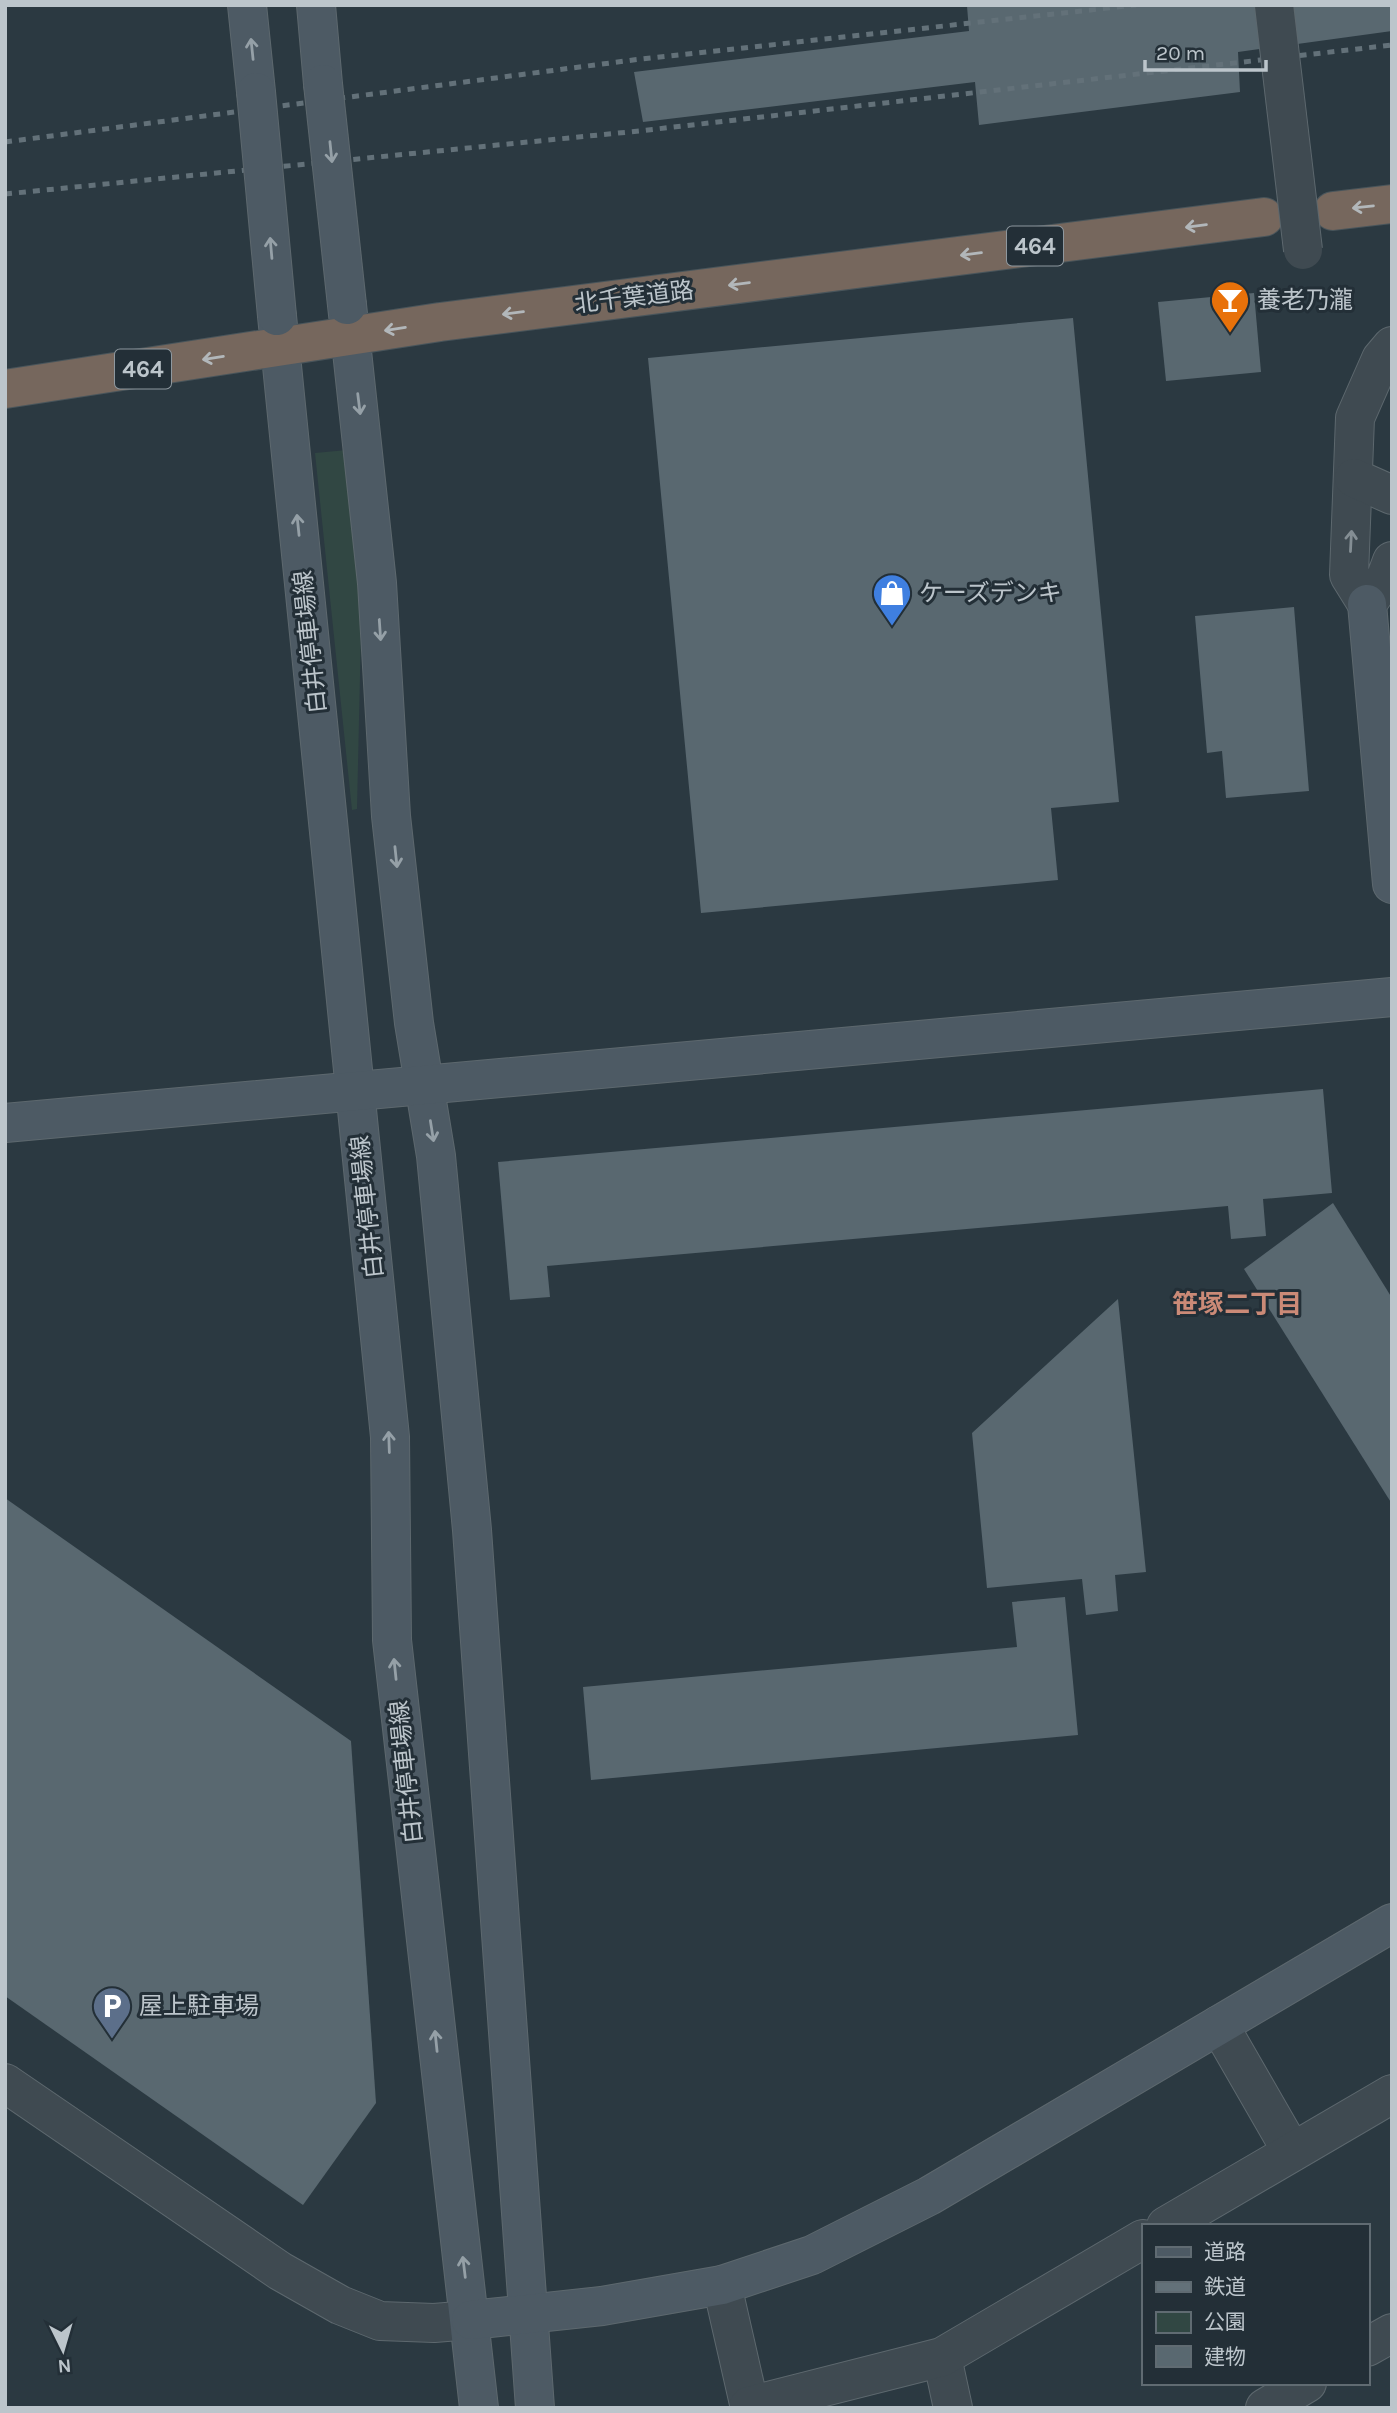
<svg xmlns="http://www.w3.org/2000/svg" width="1397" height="2413" viewBox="0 0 1397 2413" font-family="Karla,'Noto Sans JP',sans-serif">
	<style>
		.green { fill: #314743 }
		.building { fill: #596870 }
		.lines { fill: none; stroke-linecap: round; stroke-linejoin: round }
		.street-casing { stroke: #5d686e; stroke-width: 40 }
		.secondary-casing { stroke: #5d686e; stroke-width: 40 }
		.highway-casing { stroke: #49555b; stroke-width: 40 }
		.street { stroke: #3f4a51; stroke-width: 38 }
		.secondary { stroke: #4d5a64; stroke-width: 38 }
		.highway { stroke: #76675d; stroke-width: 38 }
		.rail { stroke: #637179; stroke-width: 5; stroke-dasharray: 7 7; stroke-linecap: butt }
		.street-bridge-casing { stroke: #5d686e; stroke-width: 40; stroke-linecap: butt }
		.secondary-bridge-casing { stroke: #5d686e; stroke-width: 40; stroke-linecap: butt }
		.street-bridge { stroke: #3f4a51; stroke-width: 38 }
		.secondary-bridge { stroke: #4d5a64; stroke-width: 38 }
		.oneway { stroke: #95a0a7 }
		.oneway2 { stroke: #b2b7ba }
		.oneway3 { stroke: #848e94 }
		.labels { text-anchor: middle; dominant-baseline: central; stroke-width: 6; stroke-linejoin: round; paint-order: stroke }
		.shield { fill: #232f37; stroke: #8e989f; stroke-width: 2 }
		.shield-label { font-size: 23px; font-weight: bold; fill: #bcc5cb }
		.street-label { font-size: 24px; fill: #bcc5cb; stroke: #232f37 }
		.poi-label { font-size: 24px; fill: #bcc5cb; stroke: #232f37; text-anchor: start }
		.neighbourhood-label { font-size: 26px; font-weight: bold; fill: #cb8a77; stroke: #232f37 }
	</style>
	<rect width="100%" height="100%" fill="#2b3941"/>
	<path class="green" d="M347 450 362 586 357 809 352 810 315 453Z"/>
	<g class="building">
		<path d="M973 5H1392V31L1238 52 1240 92 979 125 975 82 643 122 634 72 969 31 967 6Z"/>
		<path d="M1254 293 1261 372 1166 381 1158 302Z"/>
		<path d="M1073 318 1119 802 1051 808 1058 880 701 913 648 358Z"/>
		<path d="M1294 607 1309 791 1226 798 1222 751 1207 753 1195 616Z"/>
		<path d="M1323 1089 1332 1193 1263 1199 1266 1236 1231 1239 1228 1206 547 1266 550 1297 510 1300 498 1162Z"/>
		<path d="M1333 1203 1392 1298V1504L1244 1269Z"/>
		<path d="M1118 1299 1146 1572 1115 1575 1118 1611 1086 1615 1082 1579 987 1588 972 1433Z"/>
		<path d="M5 1498 351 1741 376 2103 303 2205 5 1996Z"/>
		<path d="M1065 1597 1078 1735 591 1780 583 1687 1017 1647 1012 1602Z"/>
	</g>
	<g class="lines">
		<g class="street-casing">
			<g id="street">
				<path d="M1392 346 1381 359 1355 418 1349 575 1367 604 1386 577 1392 561"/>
				<path d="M1354 478 1392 495"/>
				<path d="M1219 2025 1292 2152"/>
				<path d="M5 2083 280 2271 340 2305 380 2321 434 2323 471 2320"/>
				<path d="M1166 2226 1392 2094"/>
				<path d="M722 2285 750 2408"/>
				<path d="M1367 2347 1392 2333"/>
				<path d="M942 2357 953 2408"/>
				<path d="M749 2406 942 2357 1143 2239"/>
				<path d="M1265 2408 1307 2383"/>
			</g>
		</g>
		<g class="secondary-casing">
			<g id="secondary">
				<path d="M247 5 256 92"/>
				<path d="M316 5 323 84"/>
				<path d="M347 305 377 583 391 816 414 1023 436 1156 472 1530 535 2408"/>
				<path d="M277 316 390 1437 392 1640 479 2408"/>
				<path d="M1367 604 1392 884"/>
				<path d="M5 1123 1392 997"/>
				<path d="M471 2320 602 2306 722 2285 812 2255 929 2196 1392 1923"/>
			</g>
		</g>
		<g class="highway-casing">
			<g id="highway">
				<path d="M1333 211 1392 204"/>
				<path d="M5 389 440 322 1264 217"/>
			</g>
		</g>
		<use href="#street" class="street"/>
		<use href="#secondary" class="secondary"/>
		<use href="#highway" class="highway"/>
		<g class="rail">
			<path d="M5 142 633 60 1136 5"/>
			<path d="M5 194 639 131 1392 45"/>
		</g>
		<g class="street-bridge-casing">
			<path id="street-bridge" d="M1274 5 1303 250"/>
		</g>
		<g class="secondary-bridge-casing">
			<g id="secondary-bridge">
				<path d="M323 84 347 305"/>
				<path d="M256 92 277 316"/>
			</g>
		</g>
		<use href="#street-bridge" class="street-bridge"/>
		<use href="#secondary-bridge" class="secondary-bridge"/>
	</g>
	<defs><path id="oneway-shaft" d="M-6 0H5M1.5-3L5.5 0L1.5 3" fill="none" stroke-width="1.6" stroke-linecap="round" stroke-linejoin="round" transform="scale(1.75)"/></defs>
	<g class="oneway">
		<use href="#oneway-shaft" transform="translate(252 49) rotate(-96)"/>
		<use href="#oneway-shaft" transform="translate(331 152) rotate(84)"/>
		<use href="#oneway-shaft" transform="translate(271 248) rotate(-95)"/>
		<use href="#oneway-shaft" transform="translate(359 404) rotate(83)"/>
		<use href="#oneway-shaft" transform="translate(298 525) rotate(-96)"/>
		<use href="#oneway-shaft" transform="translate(380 630) rotate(86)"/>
		<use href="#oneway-shaft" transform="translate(396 857) rotate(84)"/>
		<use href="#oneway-shaft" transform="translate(432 1131) rotate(81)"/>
		<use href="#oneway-shaft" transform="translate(389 1442) rotate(-92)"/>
		<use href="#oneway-shaft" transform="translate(395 1669) rotate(-96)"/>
		<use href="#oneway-shaft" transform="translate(436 2041) rotate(-96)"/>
		<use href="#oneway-shaft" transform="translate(464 2267) rotate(-97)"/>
	</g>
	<g class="oneway2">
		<use href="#oneway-shaft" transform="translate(1363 207) rotate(174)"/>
		<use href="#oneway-shaft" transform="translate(1196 226) rotate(173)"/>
		<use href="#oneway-shaft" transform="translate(971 254) rotate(173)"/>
		<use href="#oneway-shaft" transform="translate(739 284) rotate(173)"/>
		<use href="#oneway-shaft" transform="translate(513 313) rotate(173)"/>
		<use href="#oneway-shaft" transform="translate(395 329) rotate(171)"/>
		<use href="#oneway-shaft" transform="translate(213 358) rotate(171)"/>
	</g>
	<use class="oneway3" href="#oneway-shaft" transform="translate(1351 541) rotate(-87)"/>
	<defs>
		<g id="bar-pin" transform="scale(2.0125)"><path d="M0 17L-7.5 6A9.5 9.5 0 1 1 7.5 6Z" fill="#e8710a" stroke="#232f37"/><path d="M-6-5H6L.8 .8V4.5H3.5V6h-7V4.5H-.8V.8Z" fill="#fff"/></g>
		<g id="shop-pin" transform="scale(2.0125)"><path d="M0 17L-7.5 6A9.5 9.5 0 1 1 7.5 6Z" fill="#3f7fe0" stroke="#232f37"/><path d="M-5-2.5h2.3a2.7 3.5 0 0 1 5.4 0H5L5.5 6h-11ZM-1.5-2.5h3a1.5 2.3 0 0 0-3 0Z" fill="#fff"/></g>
		<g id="parking-pin" transform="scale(2.0125)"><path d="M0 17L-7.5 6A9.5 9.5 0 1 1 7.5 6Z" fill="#5c6f8a" stroke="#232f37"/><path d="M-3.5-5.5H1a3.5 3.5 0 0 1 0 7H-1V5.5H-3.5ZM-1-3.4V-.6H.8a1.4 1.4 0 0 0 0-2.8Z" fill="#fff"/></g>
	</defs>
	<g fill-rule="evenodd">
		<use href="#bar-pin" x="1230" y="300"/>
		<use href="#shop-pin" x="892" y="593"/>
		<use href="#parking-pin" x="112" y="2006"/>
	</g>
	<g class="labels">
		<g class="shield">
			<rect x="1007" y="226.5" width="56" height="39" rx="5"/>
			<rect x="115" y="349.5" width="56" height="39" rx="5"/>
		</g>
		<g class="shield-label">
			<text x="1035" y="246">464</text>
			<text x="143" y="369">464</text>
		</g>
		<g class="street-label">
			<text transform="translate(634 297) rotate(-7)">北千葉道路</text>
			<text transform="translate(310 642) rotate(-96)">白井停車場線</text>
			<text transform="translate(367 1207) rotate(-96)">白井停車場線</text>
			<text transform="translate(406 1772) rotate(-96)">白井停車場線</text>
		</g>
		<g class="poi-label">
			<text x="1257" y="300">養老乃瀧</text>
			<text x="919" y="593">ケーズデンキ</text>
			<text x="139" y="2006">屋上駐車場</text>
		</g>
		<g class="neighbourhood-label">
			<text x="1237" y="1304">笹塚二丁目</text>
		</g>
	</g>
	<rect width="1397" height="2413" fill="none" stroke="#bcc5cb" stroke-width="14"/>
	<rect x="1142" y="2224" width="228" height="161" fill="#232f37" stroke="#606b72" stroke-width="2"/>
	<rect x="1156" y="2247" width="35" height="10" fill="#4d5a64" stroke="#606b72" stroke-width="2"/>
	<text x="1204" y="2259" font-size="21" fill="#bcc5cb">道路</text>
	<rect x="1156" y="2282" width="35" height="10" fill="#637179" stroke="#606b72" stroke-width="2"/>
	<text x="1204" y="2294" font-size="21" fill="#bcc5cb">鉄道</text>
	<rect x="1156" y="2312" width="35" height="21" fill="#314743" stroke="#606b72" stroke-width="2"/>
	<text x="1204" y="2329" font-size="21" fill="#bcc5cb">公園</text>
	<rect x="1156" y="2346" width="35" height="21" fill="#596870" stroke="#606b72" stroke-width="2"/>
	<text x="1204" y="2364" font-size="21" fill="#bcc5cb">建物</text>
	<g transform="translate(63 2350) rotate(175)" stroke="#232f37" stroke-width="5" paint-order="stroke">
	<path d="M0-5L12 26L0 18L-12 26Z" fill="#bcc5cb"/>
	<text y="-10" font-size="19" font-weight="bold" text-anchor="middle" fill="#bcc5cb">N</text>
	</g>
	<path d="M1145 60v10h121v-10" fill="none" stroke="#bcc5cb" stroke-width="3.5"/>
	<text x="1156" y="60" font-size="21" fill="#bcc5cb" stroke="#232f37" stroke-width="5" paint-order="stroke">20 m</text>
</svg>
